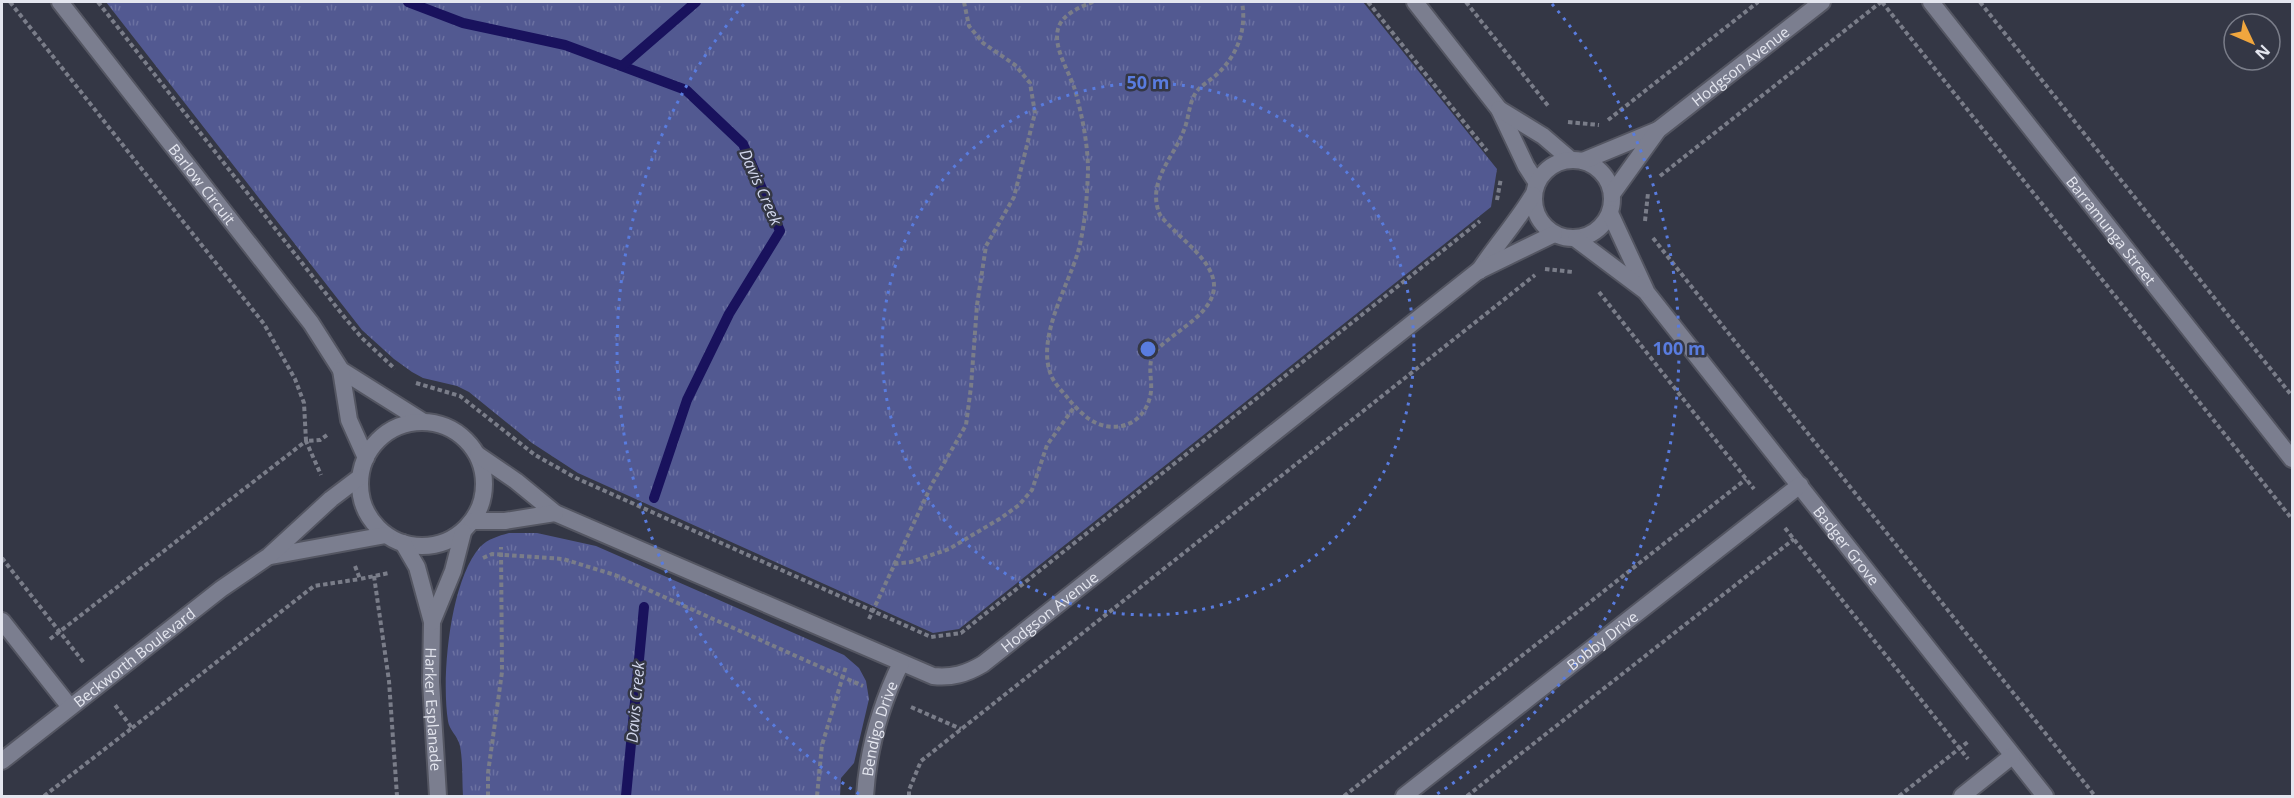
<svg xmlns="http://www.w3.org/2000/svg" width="2294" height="798" viewBox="0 0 2294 798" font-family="'Open Sans',sans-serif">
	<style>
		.park { fill: url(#park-tufts) }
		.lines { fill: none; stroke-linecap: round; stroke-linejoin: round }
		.stream { stroke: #19125d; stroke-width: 10 }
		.minor-casing { stroke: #545662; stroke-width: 20 }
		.path { stroke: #7a7d89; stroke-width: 4; stroke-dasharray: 4.5 3; stroke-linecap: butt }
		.minor { stroke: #7b7e8f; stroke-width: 16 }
		.ring { fill: none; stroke: #597cdf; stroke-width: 3; stroke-dasharray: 3 6 }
		.labels { text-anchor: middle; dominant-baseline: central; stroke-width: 5; stroke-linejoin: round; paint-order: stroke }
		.street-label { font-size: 15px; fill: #e4e6ef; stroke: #343745 }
		.water-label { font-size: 16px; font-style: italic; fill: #d1d6ec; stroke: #343745 }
		.centre { fill: #597cdf; stroke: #343745; stroke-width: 3 }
		.ring-label { font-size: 18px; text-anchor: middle; font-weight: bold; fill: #597cdf; stroke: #343745; stroke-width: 5; stroke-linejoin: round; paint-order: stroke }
	</style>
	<defs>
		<pattern id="park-tufts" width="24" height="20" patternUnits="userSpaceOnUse" patternTransform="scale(1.5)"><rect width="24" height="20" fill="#525991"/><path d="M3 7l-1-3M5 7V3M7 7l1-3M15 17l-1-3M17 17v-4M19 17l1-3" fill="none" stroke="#6b71a1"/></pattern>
	</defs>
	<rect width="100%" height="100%" fill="#343745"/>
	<g class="park">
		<path d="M106 2H1363L1497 169 1491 207 959 629 933 633 578 473 532 443 469 392 457 386 423 378 412 372 394 359 362 330Z"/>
		<path d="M509 533H537L596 546 844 655 859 668 866 681 869 699 854 763 841 778 840 796H463C462 780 463 762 460 746 458 736 449 730 448 721 441 677 450 581 480 547 488 539 498 536 509 533Z"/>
	</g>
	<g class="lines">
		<g class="stream">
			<path d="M408 2 463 23 565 45 686 90 743 144 780 231 729 314 687 400 654 498"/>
			<path d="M622 66 696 2"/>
			<path d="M626 796 644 607"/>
		</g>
		<g class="minor-casing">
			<g id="minor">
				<path id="s1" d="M60 2 311 323 341 370 422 421"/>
				<path d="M1415 2 1499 109 1526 166 1537 183"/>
				<path id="s2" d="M1931 2 2292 459"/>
				<path d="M1499 109 1543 136 1571 160"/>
				<circle cx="1573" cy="199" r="39"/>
				<path d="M1583 161 1658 130"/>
				<path id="s3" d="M1612 194 1658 130 1822 2"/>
				<path id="s4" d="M1610 213 1647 293 2045 796"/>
				<path d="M1576 239 1644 290"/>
				<path d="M1479 271C1496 245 1517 222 1533 195"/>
				<path d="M341 370 349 420 366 458"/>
				<circle cx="422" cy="484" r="62"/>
				<path id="s5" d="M478 455 516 481 555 513 933 676C952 678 966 674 983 664L1478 271 1554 234"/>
				<path d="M472 521H505L555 513"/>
				<path id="s6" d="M403 543 417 567 432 622 431 682 438 796"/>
				<path d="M271 556 386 535"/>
				<path d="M2 621 70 707"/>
				<path d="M432 622 453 571 463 532"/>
				<path id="s7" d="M2 761 221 589 269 556 331 499 360 477"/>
				<path id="s8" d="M865 796C868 749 880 706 901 663"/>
				<path id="s9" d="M1404 796 1800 485"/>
				<path d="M1962 796 2012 756"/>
			</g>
		</g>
		<g class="path">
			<path d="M10 2 264 324 295 379 304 403 306 441 320 440 327 435"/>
			<path d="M98 2 345 318 362 338 395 369"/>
			<path d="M1093 2C1080 7 1062 14 1058 29 1053 48 1069 71 1075 90 1082 115 1088 144 1088 171 1087 198 1085 226 1078 252 1068 286 1036 338 1051 375 1054 383 1061 390 1067 397 1073 405 1081 413 1089 419 1113 435 1143 426 1150 397 1154 382 1146 367 1154 353 1166 339 1184 329 1198 316 1242 275 1184 246 1160 215 1146 182 1173 159 1184 130 1189 118 1189 101 1197 91 1202 85 1209 81 1215 76 1237 57 1247 30 1242 2"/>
			<path d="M1368 2 1487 151"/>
			<path d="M1466 2 1549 107"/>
			<path d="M1882 2 2292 519"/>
			<path d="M1980 2 2292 396"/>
			<path d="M1608 120 1758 2"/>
			<path d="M1568 122 1599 125"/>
			<path d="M1660 176 1881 2"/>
			<path d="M1497 200 1501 178"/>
			<path d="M1645 221 1648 193"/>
			<path d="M1653 238 2095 796"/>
			<path d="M1545 269 1573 272"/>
			<path d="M1599 292 1754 489"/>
			<path d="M416 383 460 396 535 455 576 478 931 637 961 633 1480 221"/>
			<path d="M1785 528 1968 759"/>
			<path d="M2 558 84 663"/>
			<path d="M483 558 492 554 563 559 615 575 863 686"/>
			<path d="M894 564 911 562 949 549 1001 518 1019 505 1032 490 1047 445 1075 406"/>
			<path d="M355 566 360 579 389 573"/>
			<path d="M374 576 389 681 397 796"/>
			<path d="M869 619 932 484 966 425 971 387 977 305 986 246 1014 197 1035 113 1030 83 1015 65 983 43 969 26 964 2"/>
			<path d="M50 639 306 441 321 475"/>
			<path d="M911 707 961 729"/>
			<path d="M132 728 314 586 360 579"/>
			<path d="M44 796 132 728 115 705"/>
			<path d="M488 796V773L502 672 501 547"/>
			<path d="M817 796 822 745 846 666"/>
			<path d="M909 796V790L921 761 1535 275"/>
			<path d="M1344 796 1746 479"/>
			<path d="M1467 796 1794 539"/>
			<path d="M1899 796 1969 741"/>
		</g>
		<use href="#minor" class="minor"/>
	</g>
	<g class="ring">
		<circle cx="1148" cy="349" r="266"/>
		<path d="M859 794A531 531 0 0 1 744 4M1552 4A531 531 0 0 1 1437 794"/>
	</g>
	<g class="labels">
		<g class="street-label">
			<text stroke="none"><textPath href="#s3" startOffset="183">Hodgson Avenue</textPath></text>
			<text stroke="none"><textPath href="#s1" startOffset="231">Barlow Circuit</textPath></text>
			<text stroke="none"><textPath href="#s2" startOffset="291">Barramunga Street</textPath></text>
			<text stroke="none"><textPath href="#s4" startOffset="410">Badger Grove</textPath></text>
			<text stroke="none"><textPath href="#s5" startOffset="645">Hodgson Avenue</textPath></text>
			<text stroke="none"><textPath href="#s9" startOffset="252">Bobby Drive</textPath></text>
			<text stroke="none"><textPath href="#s7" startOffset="168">Beckworth Boulevard</textPath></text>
			<text stroke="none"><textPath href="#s6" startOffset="172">Harker Esplanade</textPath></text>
			<text stroke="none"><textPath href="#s8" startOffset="69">Bendigo Drive</textPath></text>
		</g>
		<g class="water-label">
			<text transform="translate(761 187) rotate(66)">Davis Creek</text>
			<text transform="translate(635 702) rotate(-85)">Davis Creek</text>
		</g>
	</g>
	<circle cx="1148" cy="349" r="9" class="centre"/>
	<g class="ring-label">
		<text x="1148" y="89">50 m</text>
		<text x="1679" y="355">100 m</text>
	</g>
	<rect width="2294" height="798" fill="none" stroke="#e4e6ef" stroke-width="6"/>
	<g transform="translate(2252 42) rotate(134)"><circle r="28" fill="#343745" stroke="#7a7d89" stroke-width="1.5"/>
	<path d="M0-4.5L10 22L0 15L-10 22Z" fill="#f0a63e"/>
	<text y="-9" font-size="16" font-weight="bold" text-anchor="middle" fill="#e4e6ef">N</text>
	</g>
</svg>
